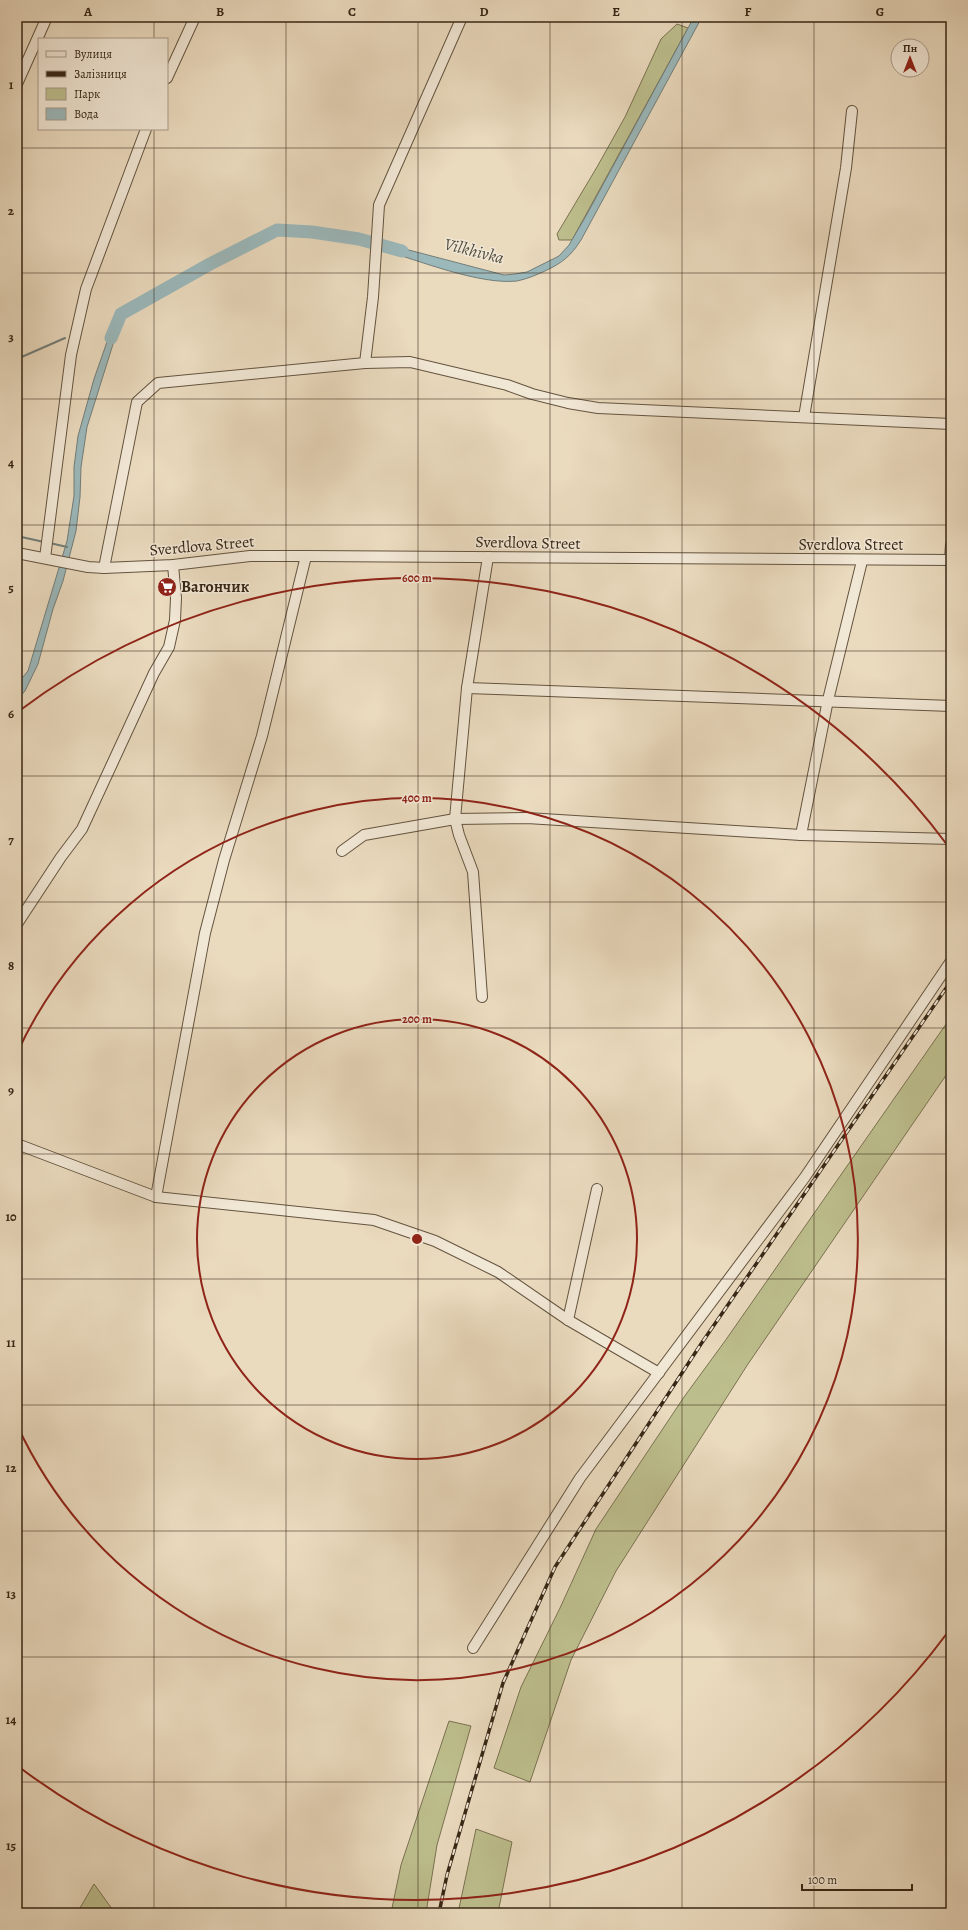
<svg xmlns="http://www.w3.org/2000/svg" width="968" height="1930" viewBox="0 0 968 1930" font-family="Alegreya,serif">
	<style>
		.green { fill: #bdbe8d; stroke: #7a7251 }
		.water { fill: #9bb8bb; stroke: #737e79 }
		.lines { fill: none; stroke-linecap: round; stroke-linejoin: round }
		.stream { stroke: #737e79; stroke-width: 2 }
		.river { stroke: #9bb8bb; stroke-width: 13 }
		.minor-casing { stroke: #64543f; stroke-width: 12 }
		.minor { stroke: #f1e7d5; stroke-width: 10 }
		.rail-casing { stroke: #372715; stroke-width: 3.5 }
		.rail { stroke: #f1e7d5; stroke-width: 2; stroke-dasharray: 6; stroke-linecap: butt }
		.grid { fill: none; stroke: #372715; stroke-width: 1; stroke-opacity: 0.55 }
		.ring { fill: none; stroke: #8f2418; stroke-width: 2 }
		.labels { text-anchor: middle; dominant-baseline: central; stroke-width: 3; stroke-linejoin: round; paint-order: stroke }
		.street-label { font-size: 16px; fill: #372715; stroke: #f1e7d5 }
		.poi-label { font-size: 16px; font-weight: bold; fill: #372715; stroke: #f1e7d5; text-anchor: start }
		.water-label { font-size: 17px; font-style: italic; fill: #504b3e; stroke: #f1e7d5 }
		.centre { fill: #8f2418; stroke: #f1e7d5; stroke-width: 2 }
		.ring-label { font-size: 12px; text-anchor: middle; font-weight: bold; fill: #8f2418; stroke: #f1e7d5; stroke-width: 3; stroke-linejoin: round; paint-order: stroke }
		.neatline { fill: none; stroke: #372715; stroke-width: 1.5 }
		.grid-label { font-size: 13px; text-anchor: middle; font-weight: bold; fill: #372715 }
	</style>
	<rect width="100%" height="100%" fill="#eadabe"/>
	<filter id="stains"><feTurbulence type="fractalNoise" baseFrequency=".005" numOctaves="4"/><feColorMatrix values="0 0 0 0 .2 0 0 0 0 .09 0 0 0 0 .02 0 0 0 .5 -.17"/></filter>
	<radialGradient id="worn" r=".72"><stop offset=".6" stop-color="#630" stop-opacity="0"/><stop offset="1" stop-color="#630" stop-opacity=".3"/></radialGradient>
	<g class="green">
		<path d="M677 24 688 28 572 240H559L557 234 597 167 625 117 661 39Z"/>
		<path d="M951 1017V1068L748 1364 616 1571 571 1660 530 1782 494 1768 521 1687 560 1608 596 1529 684 1397 725 1341Z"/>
		<path d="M449 1721 471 1726 437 1845 426 1913H391L401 1865Z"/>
		<path d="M476 1829 512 1842 498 1913H458Z"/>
		<path d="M94 1884 115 1913H77Z"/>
	</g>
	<g class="water">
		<path d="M694 17H702L581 240C571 256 562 263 545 271 536 275 527 279 517 281 480 285 420 261 383 250L386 244 504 275 515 274 527 272 559 256 569 245 586 216Z"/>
		<path d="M115 319 120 322 87 427 81 467 80 497 76 531 63 581 53 609 38 664 25 691 17 700V684L28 671 67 541 74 496V467L78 436 94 379Z"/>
	</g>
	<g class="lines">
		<g class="stream">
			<path d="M17 359 65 338"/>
			<path d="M17 536 44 542"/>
			<path d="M50 543 67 547"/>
		</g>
		<path class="river" d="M111 338 121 314 210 264 277 230 312 232 359 239 402 251"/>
		<g class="minor-casing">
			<g id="minor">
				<path d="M167 78 195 17"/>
				<path d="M17 84 47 17"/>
				<path d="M365 363 373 297 379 205 462 17"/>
				<path d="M804 417 846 168 852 111"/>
				<path d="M17 553 88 567 104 568 173 565 250 556H306L951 560"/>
				<path d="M45 558 71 355 86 289 146 129"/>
				<path d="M950 560 951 545"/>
				<path d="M104 568 137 402 158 383 365 363 410 362 507 385 532 394 568 403 598 408 951 424"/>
				<path d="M467 688 951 706"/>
				<path d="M801 835 828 700 862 561"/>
				<path d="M342 851 364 835 455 819 527 818 801 835 951 839"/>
				<path d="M17 924 61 857 82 829 154 673 169 647 175 620 176 598 173 565"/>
				<path d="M482 997 473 872 459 835 455 819 467 688 488 557"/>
				<path d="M17 1144 156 1197 374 1220 435 1241 498 1272 568 1320 659 1373"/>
				<path d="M156 1197 205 933 224 860 262 736 306 556"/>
				<path d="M568 1320 597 1189"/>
				<path d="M473 1648 580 1478 805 1177 951 961"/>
			</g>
		</g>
		<use href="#minor" class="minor"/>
		<g class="rail-casing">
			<path id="rail" d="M439 1913 447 1875 503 1683 555 1567 701 1344 951 981"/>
		</g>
		<use href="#rail" class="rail"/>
	</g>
	<path class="grid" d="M154 17V39M286 17V1913M418 17V1913M550 17V1913M682 17V1913M814 17V1913M154 129V1913M17 148H951M17 273H951M17 399H951M17 525H951M17 651H951M17 776H951M17 902H951M17 1028H951M17 1154H951M17 1279H951M17 1405H951M17 1531H951M17 1657H951M17 1782H951"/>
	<g class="ring">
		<circle cx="417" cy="1239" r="220"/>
		<path d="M17 1053A441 441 0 1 1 17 1425"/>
		<path d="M948 1632A661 661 0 0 1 19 1767M19 711A661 661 0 0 1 948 846"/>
	</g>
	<defs>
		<g id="supermarket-disc" transform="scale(1)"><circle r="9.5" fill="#8f2418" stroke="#f1e7d5"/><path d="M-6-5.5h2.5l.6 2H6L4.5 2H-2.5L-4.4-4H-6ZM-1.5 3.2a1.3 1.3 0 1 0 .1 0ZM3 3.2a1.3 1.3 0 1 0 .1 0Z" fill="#fff"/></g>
	</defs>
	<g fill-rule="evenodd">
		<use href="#supermarket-disc" x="167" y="587"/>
	</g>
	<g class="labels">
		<g class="street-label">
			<text transform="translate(528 543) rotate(1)">Sverdlova Street</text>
			<text x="851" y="545">Sverdlova Street</text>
			<text transform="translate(202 546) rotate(-5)">Sverdlova Street</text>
		</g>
		<g class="poi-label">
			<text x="181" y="587">Вагончик</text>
		</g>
		<g class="water-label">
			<text transform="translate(474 251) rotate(14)">Vilkhivka</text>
		</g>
	</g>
	<circle cx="417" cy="1239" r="6" class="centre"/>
	<g class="ring-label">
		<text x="417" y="582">600 m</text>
		<text x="417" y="802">400 m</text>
		<text x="417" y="1023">200 m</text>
	</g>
	<rect width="968" height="1930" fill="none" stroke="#eadabe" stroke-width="44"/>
	<rect x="38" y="38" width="130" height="92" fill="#f1e7d5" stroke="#a79a88"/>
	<rect x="46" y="51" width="20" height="6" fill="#f1e7d5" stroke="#a79a88"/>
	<text x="74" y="58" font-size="12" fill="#372715">Вулиця</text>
	<rect x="46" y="71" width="20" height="6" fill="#372715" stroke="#a79a88"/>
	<text x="74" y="78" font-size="12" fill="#372715">Залізниця</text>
	<rect x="46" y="88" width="20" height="12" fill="#bdbe8d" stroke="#a79a88"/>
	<text x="74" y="98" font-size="12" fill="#372715">Парк</text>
	<rect x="46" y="108" width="20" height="12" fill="#9bb8bb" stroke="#a79a88"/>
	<text x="74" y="118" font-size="12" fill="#372715">Вода</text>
	<g transform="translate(910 58)"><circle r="19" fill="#f1e7d5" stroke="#a79a88"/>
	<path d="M0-3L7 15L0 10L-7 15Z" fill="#8f2418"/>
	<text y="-6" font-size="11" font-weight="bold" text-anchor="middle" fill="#372715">Пн</text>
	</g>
	<path d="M802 1884v6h110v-6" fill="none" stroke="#372715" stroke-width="2"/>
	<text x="808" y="1884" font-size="12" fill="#372715" stroke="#f1e7d5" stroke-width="3" paint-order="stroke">100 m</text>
	<rect x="22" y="22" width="924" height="1886" class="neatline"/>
	<g class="grid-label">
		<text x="88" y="16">A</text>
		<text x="220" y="16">B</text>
		<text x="352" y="16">C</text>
		<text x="484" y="16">D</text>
		<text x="616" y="16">E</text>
		<text x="748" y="16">F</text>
		<text x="880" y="16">G</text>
		<text x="11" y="89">1</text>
		<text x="11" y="215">2</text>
		<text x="11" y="341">3</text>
		<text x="11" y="467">4</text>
		<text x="11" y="592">5</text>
		<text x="11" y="718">6</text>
		<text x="11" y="844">7</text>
		<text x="11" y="970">8</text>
		<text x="11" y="1095">9</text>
		<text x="11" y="1221">10</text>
		<text x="11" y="1347">11</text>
		<text x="11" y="1472">12</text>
		<text x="11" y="1598">13</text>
		<text x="11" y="1724">14</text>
		<text x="11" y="1850">15</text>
	</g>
	<rect width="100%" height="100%" filter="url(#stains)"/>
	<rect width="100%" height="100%" fill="url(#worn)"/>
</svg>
